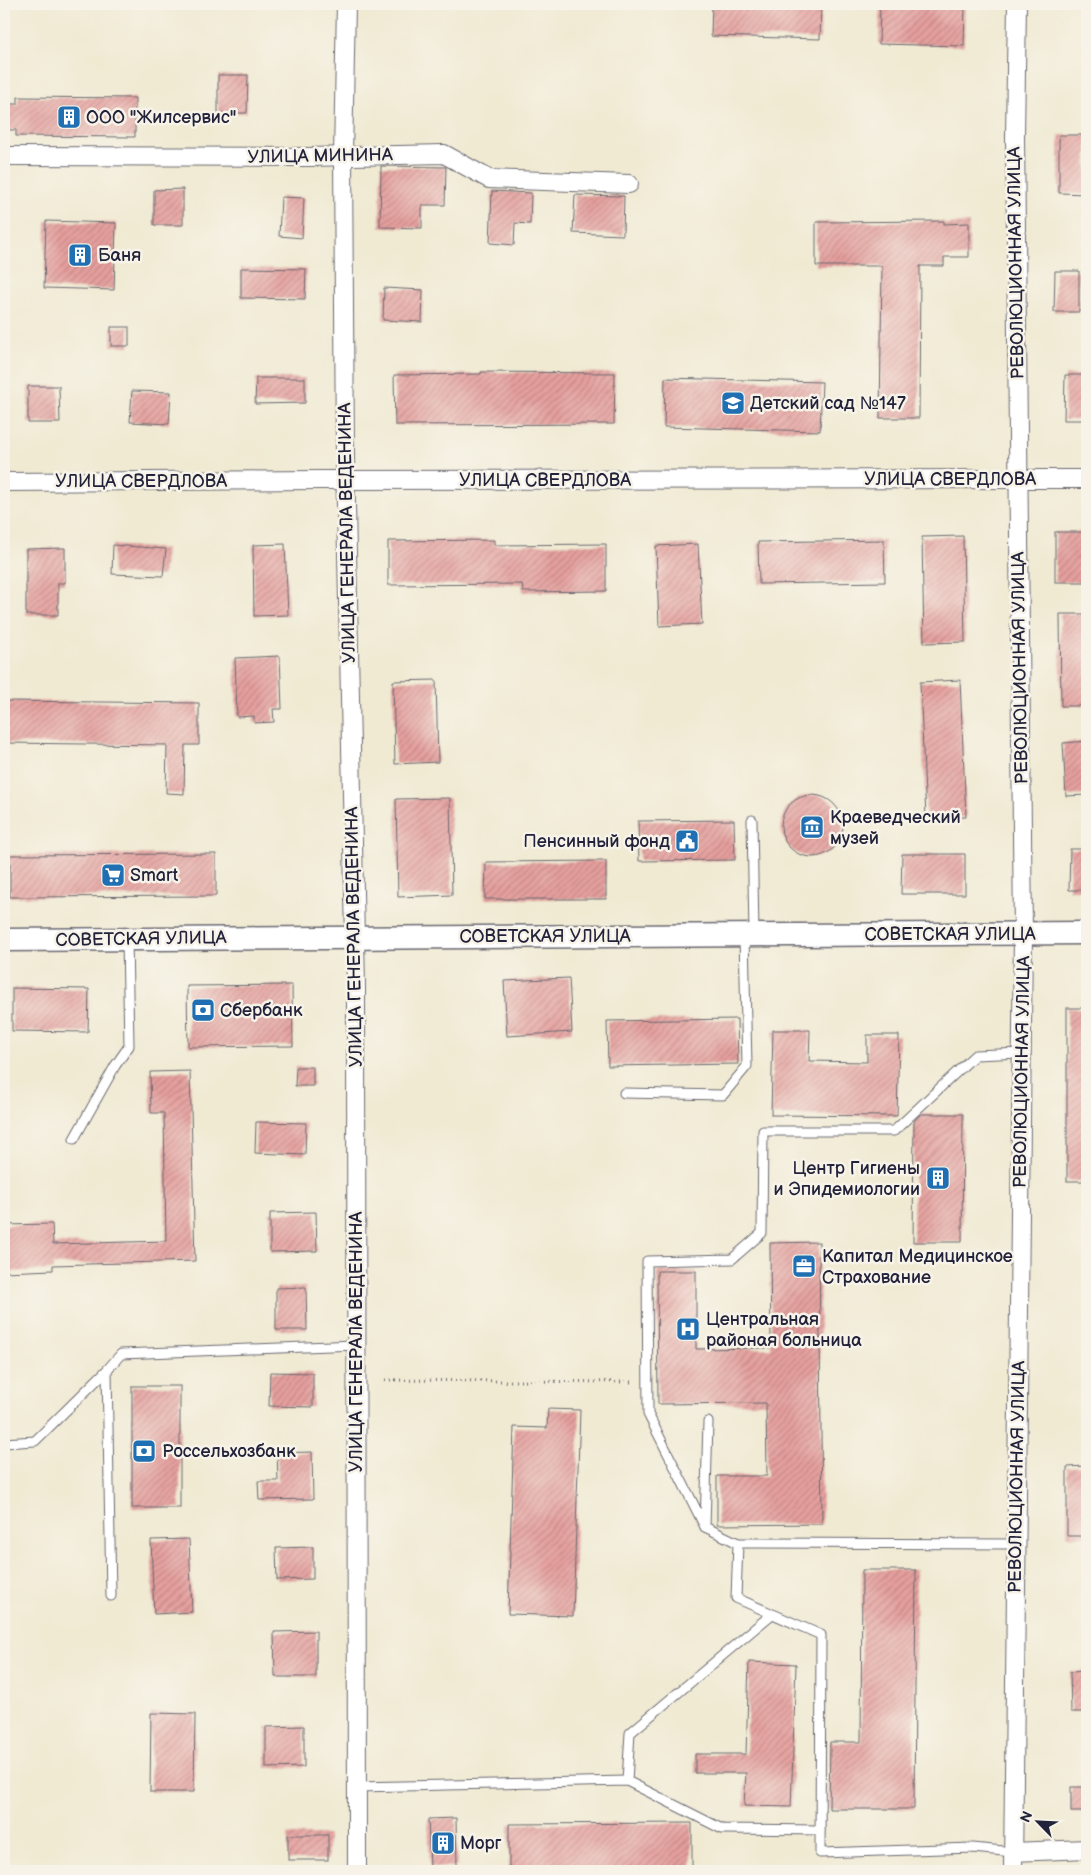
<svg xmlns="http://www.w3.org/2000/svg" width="1091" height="1875" viewBox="0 0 1091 1875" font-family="'Balsamiq Sans',sans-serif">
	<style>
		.building { fill: url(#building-hatch) }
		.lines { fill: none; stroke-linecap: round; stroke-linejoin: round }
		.service-casing { stroke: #6a6870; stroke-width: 11 }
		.minor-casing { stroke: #6a6870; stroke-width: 20 }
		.tertiary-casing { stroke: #6a6870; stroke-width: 25 }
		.path { stroke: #6a6870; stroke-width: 3; stroke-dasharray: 1 4; stroke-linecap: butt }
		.service { stroke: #fff; stroke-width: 9 }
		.minor { stroke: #fff; stroke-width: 18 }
		.tertiary { stroke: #fff; stroke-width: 22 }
		.labels { text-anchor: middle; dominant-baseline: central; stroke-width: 5; stroke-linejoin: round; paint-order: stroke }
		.poi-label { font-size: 18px; fill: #22223b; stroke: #f7f3e8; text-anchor: start }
		.street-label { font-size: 18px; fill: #22223b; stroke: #f7f3e8 }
	</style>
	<defs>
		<pattern id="building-hatch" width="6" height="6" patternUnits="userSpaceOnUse" patternTransform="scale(1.25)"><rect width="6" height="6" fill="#e6a09e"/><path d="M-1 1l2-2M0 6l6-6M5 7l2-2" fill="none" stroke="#ba8282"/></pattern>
	</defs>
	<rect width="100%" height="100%" fill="#f7f3e8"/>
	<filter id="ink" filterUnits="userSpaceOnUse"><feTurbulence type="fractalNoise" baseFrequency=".02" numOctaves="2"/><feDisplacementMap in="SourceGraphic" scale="10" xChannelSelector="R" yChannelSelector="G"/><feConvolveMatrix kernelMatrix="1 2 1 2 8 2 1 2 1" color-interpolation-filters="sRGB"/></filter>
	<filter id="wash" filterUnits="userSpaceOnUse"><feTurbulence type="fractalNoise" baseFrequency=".0096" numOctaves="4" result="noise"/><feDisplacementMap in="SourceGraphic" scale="20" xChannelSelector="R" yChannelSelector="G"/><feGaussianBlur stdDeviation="1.12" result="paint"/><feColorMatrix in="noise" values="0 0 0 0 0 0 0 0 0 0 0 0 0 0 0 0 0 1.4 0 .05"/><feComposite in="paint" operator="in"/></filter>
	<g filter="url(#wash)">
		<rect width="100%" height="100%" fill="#f0ead3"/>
		<g id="blocks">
			<g class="building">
				<path d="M712 4H821L820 39 711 36Z"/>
				<path d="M880 4H965L964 46 879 44Z"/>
				<path d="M218 75H248L247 113H218Z"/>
				<path d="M18 97 135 98V137L16 136V130H4V104H18Z"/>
				<path d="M1059 135H1087V194L1059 193Z"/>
				<path d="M381 166 446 167 445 205H422V228L380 227Z"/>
				<path d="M183 189V225H154V190Z"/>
				<path d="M492 191 531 193 530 224 515 223 514 245 490 243Z"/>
				<path d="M575 195 624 196 623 235 573 233Z"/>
				<path d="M281 197 304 198 302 238 279 236Z"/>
				<path d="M46 221 116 223 114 290 44 288Z"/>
				<path d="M944 221V224L969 223V257H944V266H920L919 418H880L882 266H816V222Z"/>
				<path d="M241 268 306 269 305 299 241 298Z"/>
				<path d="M1055 271H1079V312H1054Z"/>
				<path d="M384 288 423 290 422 322 383 320Z"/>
				<rect x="111" y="327" width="18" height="19"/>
				<path d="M481 372 615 373 614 424 395 425 394 375 481 374Z"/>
				<path d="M1065 375H1087V420H1064Z"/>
				<path d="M256 378H305V403L255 404Z"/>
				<path d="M665 378 822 382 820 431 664 427Z"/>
				<path d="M28 386H59L60 423H28Z"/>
				<path d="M132 391 171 392 169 424 130 422Z"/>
				<rect x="1055" y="532" width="32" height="50"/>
				<path d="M963 536 965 642 924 643 922 537Z"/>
				<path d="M494 540V545L606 544V591L523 592 522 584 388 585V541Z"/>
				<path d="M884 540 885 582 759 584 758 542Z"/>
				<path d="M285 544 288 615 254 616 253 545Z"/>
				<path d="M698 544 702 624 659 626 656 546Z"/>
				<path d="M113 545 166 549 163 576 112 574Z"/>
				<path d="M65 548V583H58V615H26V549Z"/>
				<path d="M1060 614H1087V706H1061Z"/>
				<path d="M280 656 282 709H273L274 722 254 723V716L237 717 235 658Z"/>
				<path d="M436 680 438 762 395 764 393 681Z"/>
				<path d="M960 680 966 817 926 818 920 682Z"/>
				<path d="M4 701 199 703V745H185L184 794 166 793 167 745 4 743Z"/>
				<path d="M1087 741V795L1066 796 1063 743Z"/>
				<circle cx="812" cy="826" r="31"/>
				<path d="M450 798 452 895 398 897 396 799Z"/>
				<path d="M734 820 735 860 639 861 638 821Z"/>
				<path d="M1070 849H1087V890H1069Z"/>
				<path d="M216 854V896L10 897V855Z"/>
				<path d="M902 854H965V894H901Z"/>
				<path d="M606 861V899H485L486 862Z"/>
				<path d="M569 978 572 1032 507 1036 504 981Z"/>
				<path d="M292 985 293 1046 188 1047 187 986Z"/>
				<path d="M12 988 89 989 88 1032 12 1031Z"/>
				<rect x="1067" y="1008" width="20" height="173"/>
				<path d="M737 1019 738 1064 608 1066 607 1021Z"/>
				<path d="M773 1030H810L809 1061 867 1062V1035H899L897 1116 771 1115Z"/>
				<path d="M296 1067H313V1086H295Z"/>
				<path d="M190 1071 195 1261 53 1265V1270L4 1272V1225L52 1224 53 1244 166 1241 164 1113H151L150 1072Z"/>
				<path d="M921 1114H963L962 1242H913L914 1121Z"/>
				<path d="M256 1122 306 1123 305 1155 255 1153Z"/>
				<path d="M316 1212 317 1251 270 1252V1213Z"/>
				<path d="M819 1242 822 1524 717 1525V1476H767L766 1403 658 1404 657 1271H696V1349L771 1348 770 1243Z"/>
				<path d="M306 1287 307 1330H276V1288Z"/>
				<path d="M270 1372 313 1373V1407L269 1406Z"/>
				<rect x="132" y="1386" width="48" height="122"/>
				<path d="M548 1409 580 1410 573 1616 508 1614 514 1427 547 1428Z"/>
				<path d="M312 1452 313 1499 259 1500 258 1481H278L277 1453Z"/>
				<path d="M1087 1466V1536H1067V1467Z"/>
				<path d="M189 1539 192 1612 154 1614 151 1540Z"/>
				<path d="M313 1547V1579L277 1580 276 1548Z"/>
				<path d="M862 1570H916L914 1809H829L830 1742H861Z"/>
				<path d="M316 1631V1677H275L274 1632Z"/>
				<path d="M749 1662 796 1664 791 1807 744 1806 746 1773H695V1754H746Z"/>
				<path d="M1087 1671V1712H1071L1070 1672Z"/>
				<path d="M151 1713 195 1714 194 1792H150Z"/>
				<path d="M304 1726V1767L266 1768V1727Z"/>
				<rect x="1071" y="1787" width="16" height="25"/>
				<path d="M456 1818 457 1867H430L428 1819Z"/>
				<path d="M692 1823V1870H509V1824Z"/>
				<rect x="288" y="1835" width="40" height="25"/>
			</g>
		</g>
	</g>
	<g filter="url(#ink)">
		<use href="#blocks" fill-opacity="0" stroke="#6a6870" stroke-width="1"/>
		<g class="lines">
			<g class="service-casing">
				<g id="service">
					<path d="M752 820 754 935"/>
					<path d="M624 1093 723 1095 747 1066 744 935"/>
					<path d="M74 1139 115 1066 129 1046 127 939"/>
					<path d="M708 1422 705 1527 738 1543"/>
					<path d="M4 1443 35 1441 107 1370"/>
					<path d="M705 1527 648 1414 647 1261 732 1259 762 1233 763 1131H894L975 1055 1022 1053"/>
					<path d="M111 1596 107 1370 121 1354 356 1345"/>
					<path d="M627 1781 630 1733 772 1614"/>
					<path d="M357 1787 627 1781 722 1829 820 1830"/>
					<path d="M1013 1852 973 1848 820 1853 821 1635 736 1598 738 1543 1017 1544"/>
				</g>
			</g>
			<g class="minor-casing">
				<g id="minor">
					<path d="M346 4 343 156 345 456 356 988 357 1871"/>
					<path d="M4 156 308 157 444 154 489 179 629 184"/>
					<path d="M4 482 321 480 1087 479"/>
					<path d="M1013 1852 1087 1849"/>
					<path d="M1013 1871 1023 933 1015 136 1017 4"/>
				</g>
			</g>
			<g class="tertiary-casing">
				<path id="tertiary" d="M4 940 1087 933"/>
			</g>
			<path class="path" d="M385 1380 634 1382"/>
			<use href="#service" class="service"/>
			<use href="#minor" class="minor"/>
			<use href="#tertiary" class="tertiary"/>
		</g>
	</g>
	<defs>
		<g id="building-square" transform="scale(1.25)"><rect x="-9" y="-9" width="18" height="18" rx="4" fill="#1f6fb2" stroke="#f7f3e8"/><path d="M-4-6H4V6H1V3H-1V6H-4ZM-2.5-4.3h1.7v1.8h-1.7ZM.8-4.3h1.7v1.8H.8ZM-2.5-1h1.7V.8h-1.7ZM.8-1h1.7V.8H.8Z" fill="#fff"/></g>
		<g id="school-square" transform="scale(1.25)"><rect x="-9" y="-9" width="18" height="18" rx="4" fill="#1f6fb2" stroke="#f7f3e8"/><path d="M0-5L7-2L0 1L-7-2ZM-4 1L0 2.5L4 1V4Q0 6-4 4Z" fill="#fff"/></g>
		<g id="museum-square" transform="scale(1.25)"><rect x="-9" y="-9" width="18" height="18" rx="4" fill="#1f6fb2" stroke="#f7f3e8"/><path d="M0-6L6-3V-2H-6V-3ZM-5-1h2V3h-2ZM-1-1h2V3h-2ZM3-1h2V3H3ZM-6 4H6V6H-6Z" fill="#fff"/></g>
		<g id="civic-square" transform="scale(1.25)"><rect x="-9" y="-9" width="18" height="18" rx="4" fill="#1f6fb2" stroke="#f7f3e8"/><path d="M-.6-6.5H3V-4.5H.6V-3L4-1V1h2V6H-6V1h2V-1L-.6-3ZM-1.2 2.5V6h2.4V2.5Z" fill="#fff"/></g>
		<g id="supermarket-square" transform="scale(1.25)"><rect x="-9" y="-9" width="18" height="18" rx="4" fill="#1f6fb2" stroke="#f7f3e8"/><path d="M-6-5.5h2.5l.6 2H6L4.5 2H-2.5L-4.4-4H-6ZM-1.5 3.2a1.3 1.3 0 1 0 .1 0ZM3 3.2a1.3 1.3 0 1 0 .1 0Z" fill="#fff"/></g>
		<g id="bank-square" transform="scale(1.25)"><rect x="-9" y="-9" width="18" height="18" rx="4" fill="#1f6fb2" stroke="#f7f3e8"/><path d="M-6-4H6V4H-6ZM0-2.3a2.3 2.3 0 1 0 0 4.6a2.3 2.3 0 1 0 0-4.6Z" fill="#fff"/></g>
		<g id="office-square" transform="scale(1.25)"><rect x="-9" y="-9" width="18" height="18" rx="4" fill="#1f6fb2" stroke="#f7f3e8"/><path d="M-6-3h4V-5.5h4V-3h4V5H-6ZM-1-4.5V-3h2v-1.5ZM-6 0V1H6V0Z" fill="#fff"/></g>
		<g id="hospital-square" transform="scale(1.25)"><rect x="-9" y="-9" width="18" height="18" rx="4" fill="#1f6fb2" stroke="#f7f3e8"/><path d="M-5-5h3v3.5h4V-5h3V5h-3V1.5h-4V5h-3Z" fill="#fff"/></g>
	</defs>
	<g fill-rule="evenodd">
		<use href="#building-square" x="69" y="117"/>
		<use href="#building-square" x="80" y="255"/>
		<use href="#school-square" x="733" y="403"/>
		<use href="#museum-square" x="812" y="827"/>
		<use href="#civic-square" x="687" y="841"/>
		<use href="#supermarket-square" x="113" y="875"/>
		<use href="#bank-square" x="203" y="1010"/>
		<use href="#building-square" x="938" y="1178"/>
		<use href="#office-square" x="804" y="1266"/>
		<use href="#hospital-square" x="688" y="1329"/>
		<use href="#bank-square" x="144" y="1451"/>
		<use href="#building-square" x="443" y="1843"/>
	</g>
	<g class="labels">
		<g class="poi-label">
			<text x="86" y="117">ООО "Жилсервис"</text>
			<text x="98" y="255">Баня</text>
			<text x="750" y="403">Детский сад №147</text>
			<text x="830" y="817">Краеведческий<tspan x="830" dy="21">музей</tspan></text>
			<text x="670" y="841" text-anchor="end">Пенсинный фонд</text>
			<text x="130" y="875">Smart</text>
			<text x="220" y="1010">Сбербанк</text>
			<text x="920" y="1168" text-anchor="end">Центр Гигиены<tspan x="920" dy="21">и Эпидемиологии</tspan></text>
			<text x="822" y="1256">Капитал Медицинское<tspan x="822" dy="21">Страхование</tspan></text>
			<text x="706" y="1319">Центральная<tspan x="706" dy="21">районая больница</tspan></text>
			<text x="162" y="1451">Россельхозбанк</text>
			<text x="460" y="1843">Морг</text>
		</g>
		<g class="street-label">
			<text transform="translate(320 156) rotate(-1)">УЛИЦА МИНИНА</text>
			<text transform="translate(1016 263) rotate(-91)">РЕВОЛЮЦИОННАЯ УЛИЦА</text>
			<text x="950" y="479">УЛИЦА СВЕРДЛОВА</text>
			<text x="545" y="480">УЛИЦА СВЕРДЛОВА</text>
			<text x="141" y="481">УЛИЦА СВЕРДЛОВА</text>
			<text transform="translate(347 533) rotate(-91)">УЛИЦА ГЕНЕРАЛА ВЕДЕНИНА</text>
			<text transform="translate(1020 668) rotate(-91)">РЕВОЛЮЦИОННАЯ УЛИЦА</text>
			<text x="950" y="934">СОВЕТСКАЯ УЛИЦА</text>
			<text x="545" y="936">СОВЕТСКАЯ УЛИЦА</text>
			<text transform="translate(354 937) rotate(-91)">УЛИЦА ГЕНЕРАЛА ВЕДЕНИНА</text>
			<text transform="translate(141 939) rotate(-1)">СОВЕТСКАЯ УЛИЦА</text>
			<text transform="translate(1022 1072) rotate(-89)">РЕВОЛЮЦИОННАЯ УЛИЦА</text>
			<text transform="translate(356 1342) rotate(-90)">УЛИЦА ГЕНЕРАЛА ВЕДЕНИНА</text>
			<text transform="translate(1017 1477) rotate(-89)">РЕВОЛЮЦИОННАЯ УЛИЦА</text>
		</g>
	</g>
	<rect width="1091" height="1875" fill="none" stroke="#f7f3e8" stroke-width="20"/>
	<g transform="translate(1038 1822) rotate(294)" stroke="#f7f3e8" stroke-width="4" paint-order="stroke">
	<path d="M0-4L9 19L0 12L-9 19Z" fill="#22223b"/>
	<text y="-8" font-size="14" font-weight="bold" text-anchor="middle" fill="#22223b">N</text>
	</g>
</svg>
